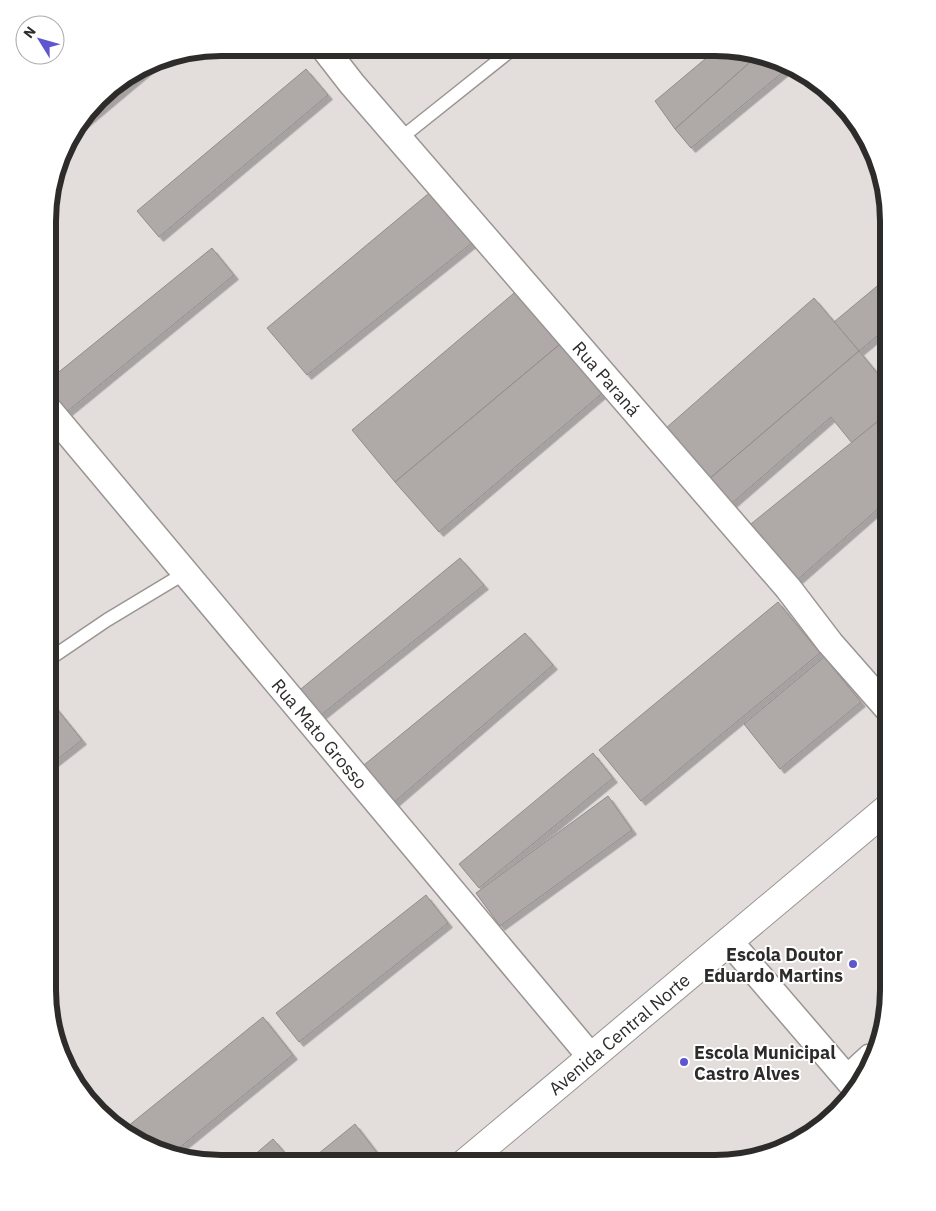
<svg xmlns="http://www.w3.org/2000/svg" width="936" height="1211" viewBox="0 0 936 1211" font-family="'IBM Plex Sans',sans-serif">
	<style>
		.building { fill: #afaaa7; stroke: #928d8a; filter: url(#shadow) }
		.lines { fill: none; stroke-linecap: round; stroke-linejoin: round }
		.service-casing { stroke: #9a9593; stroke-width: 15 }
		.minor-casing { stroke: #9a9593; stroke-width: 29 }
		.secondary-casing { stroke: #9a9593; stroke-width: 30 }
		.service { stroke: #fff; stroke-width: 12 }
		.minor { stroke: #fff; stroke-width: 26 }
		.secondary { stroke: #fff; stroke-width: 28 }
		.poi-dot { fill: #5e56cf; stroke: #fff; stroke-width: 2 }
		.labels { text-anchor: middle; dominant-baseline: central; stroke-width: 4; stroke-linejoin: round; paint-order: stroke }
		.street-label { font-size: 18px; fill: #2e2c2b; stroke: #fff }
		.poi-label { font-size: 18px; font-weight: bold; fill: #2e2c2b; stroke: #fff; text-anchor: end }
		.rim { fill: none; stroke: #2e2c2b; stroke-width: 6 }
	</style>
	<defs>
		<filter id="shadow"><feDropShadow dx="4.5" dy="4.5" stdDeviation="0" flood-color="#0004"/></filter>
	</defs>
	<rect width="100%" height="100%" fill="#e3dddb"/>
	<g class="building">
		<path d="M717 49H738L757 56 675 129 655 101Z"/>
		<path d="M757 56 788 68 691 148 675 129Z"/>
		<path d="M158 61 72 133 107 90Z"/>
		<path d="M306 69 328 95 159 237 137 211Z"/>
		<path d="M440 184 483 234 307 375 267 328Z"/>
		<path d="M212 248 234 275 63 415 49 397V380Z"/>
		<path d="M888 277V327L859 351 834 322Z"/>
		<path d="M526 283 571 335 395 482 352 430Z"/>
		<path d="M814 298 859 351 701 486 657 436Z"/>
		<path d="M571 335 613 384 439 532 395 482Z"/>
		<path d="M859 351 888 386V413L852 443 831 417 723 511 701 486Z"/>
		<path d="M888 370V386L880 377Z"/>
		<path d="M888 413V500L788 588 741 532Z"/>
		<path d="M460 558 484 585 311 723 290 698Z"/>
		<path d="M778 602 820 653 641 801 599 750Z"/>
		<path d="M525 633 553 665 384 811 353 774Z"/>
		<path d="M824 657 861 702 780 769 744 724Z"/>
		<path d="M48 698 82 740 54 762 48 754Z"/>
		<path d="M593 753 613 778 479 888 459 864Z"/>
		<path d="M608 796 632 830 500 926 476 893Z"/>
		<path d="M426 895 448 923 299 1042 276 1013Z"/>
		<path d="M263 1017 293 1055 173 1153 122 1131Z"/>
		<path d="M355 1124 385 1163 316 1162 313 1158Z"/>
		<path d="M273 1139 293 1162H246Z"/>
	</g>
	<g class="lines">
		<g class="service-casing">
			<g id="service">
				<path d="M401 138 514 48"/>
				<path d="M48 660 107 620 185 573"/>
				<path d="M842 1074 867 1051"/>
			</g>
		</g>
		<g class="minor-casing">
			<g id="minor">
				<path id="s1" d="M324 48 352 84 788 588 830 643 888 709"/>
				<path id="s2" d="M49 410 591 1057"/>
				<path d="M729 941 856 1089"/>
			</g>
		</g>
		<g class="secondary-casing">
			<g id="secondary">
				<path id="s3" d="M465 1163 888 808"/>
			</g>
		</g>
		<use href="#service" class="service"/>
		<use href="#minor" class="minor"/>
		<use href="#secondary" class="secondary"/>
	</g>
	<g class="poi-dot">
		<circle cx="853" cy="964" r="5"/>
		<circle cx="684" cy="1062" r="5"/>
	</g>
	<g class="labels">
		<g class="street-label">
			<text stroke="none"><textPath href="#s1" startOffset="435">Rua Paraná</textPath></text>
			<text stroke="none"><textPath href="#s2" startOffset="422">Rua Mato Grosso</textPath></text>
			<text stroke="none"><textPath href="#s3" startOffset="201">Avenida Central Norte</textPath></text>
		</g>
		<g class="poi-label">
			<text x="843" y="954">Escola Doutor<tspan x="843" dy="21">Eduardo Martins</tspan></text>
			<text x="694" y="1052" text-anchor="start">Escola Municipal<tspan x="694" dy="21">Castro Alves</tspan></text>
		</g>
	</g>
	<path d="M0 0H936V1211H0ZM221 56H715A165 165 0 0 1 880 221V990A165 165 0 0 1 715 1155H221A165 165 0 0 1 56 990V221A165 165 0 0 1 221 56Z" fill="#fff" fill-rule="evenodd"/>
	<path class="rim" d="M221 56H715A165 165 0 0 1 880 221V990A165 165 0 0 1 715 1155H221A165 165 0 0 1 56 990V221A165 165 0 0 1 221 56Z"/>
	<g transform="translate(40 40) rotate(307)"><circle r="24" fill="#ffffff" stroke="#ababaa"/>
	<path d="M0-4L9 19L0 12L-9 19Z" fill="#5e56cf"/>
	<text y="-8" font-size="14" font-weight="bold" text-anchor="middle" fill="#2e2c2b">N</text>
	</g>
</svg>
